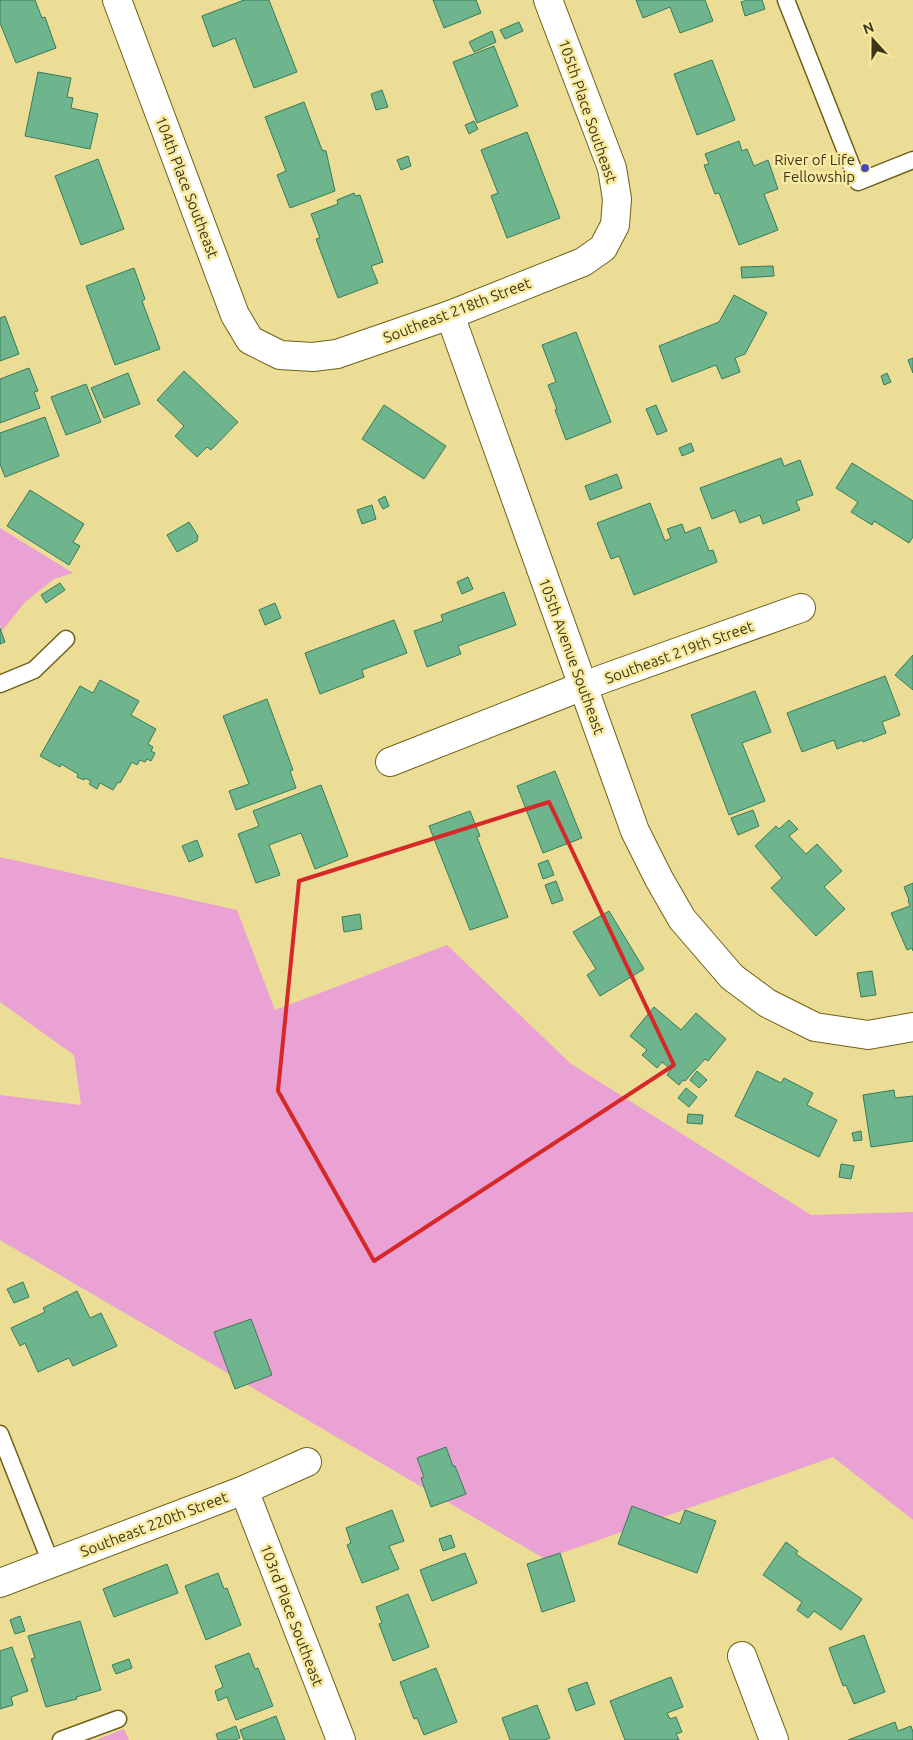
<svg xmlns="http://www.w3.org/2000/svg" width="913" height="1740" viewBox="0 0 913 1740" font-family="Ubuntu,sans-serif">
	<style>
		.green { fill: #e9a2d3 }
		.building { fill: #6eb48d; stroke: #367c58 }
		.lines { fill: none; stroke-linecap: round; stroke-linejoin: round }
		.service-casing { stroke: #6f6117; stroke-width: 19 }
		.minor-casing { stroke: #6f6117; stroke-width: 30 }
		.service { stroke: #fff; stroke-width: 16 }
		.minor { stroke: #fff; stroke-width: 28 }
		.marked { fill: none; stroke: #d62828; stroke-width: 4; stroke-linejoin: round }
		.poi-dot { fill: #4a47bd; stroke: #f9eaa2; stroke-width: 2 }
		.labels { text-anchor: middle; dominant-baseline: central; stroke-width: 5; stroke-linejoin: round; paint-order: stroke }
		.street-label { font-size: 15px; fill: #3c3619; stroke: #f9eaa2 }
		.poi-label { font-size: 15px; fill: #3c3619; stroke: #f9eaa2; text-anchor: end }
	</style>
	<rect width="100%" height="100%" fill="#ebdd96"/>
	<g class="green">
		<path d="M0 528 73 573 54 579 25 602 2 631 0 625Z"/>
		<path d="M0 857 237 910 275 1010 447 945 571 1064 811 1215 913 1212V1520L833 1457 545 1559 0 1240V1095L81 1105 74 1055 0 1002Z"/>
		<path d="M124 1729 129 1740H96Z"/>
	</g>
	<g class="building">
		<path d="M0 0H35L42 18 45 17 56 48 16 63 0 23Z"/>
		<path d="M244 0H269L297 72 254 88 235 38 213 47 202 16Z"/>
		<path d="M433 0H476L481 13 444 28Z"/>
		<path d="M636 0H705L713 21 680 33 670 7 643 18Z"/>
		<path d="M748 0H762L765 9 745 16 741 2Z"/>
		<path d="M519 22 523 31 505 39 500 30Z"/>
		<path d="M492 31 496 42 474 52 469 42Z"/>
		<path d="M494 46 518 106 477 123 453 62Z"/>
		<path d="M712 60 735 120 697 135 674 74Z"/>
		<path d="M38 72 71 78 67 97 73 98 71 108 98 114 90 149 25 136Z"/>
		<path d="M382 90 388 107 376 110 371 94Z"/>
		<path d="M304 102 322 150 326 151 335 191 290 208 277 175 286 171 265 117Z"/>
		<path d="M474 121 478 129 469 134 465 125Z"/>
		<path d="M527 132 560 218 507 238 491 196 498 193 481 150Z"/>
		<path d="M739 141 742 151 747 149 754 166 768 160 778 189 764 194 778 230 739 245 719 193 715 194 704 165 709 164 705 154Z"/>
		<path d="M408 156 411 166 401 170 397 160Z"/>
		<path d="M98 159 124 229 81 245 55 176Z"/>
		<path d="M354 193 355 196 360 195 383 262 371 266 378 283 338 298 316 239 320 238 311 214 338 204 337 200Z"/>
		<path d="M773 266 774 276 742 278 741 267Z"/>
		<path d="M134 268 145 299 142 301 160 349 115 365 86 286Z"/>
		<path d="M734 295 767 313 745 354 735 358 740 372 722 379 716 365 672 382 659 346 719 322Z"/>
		<path d="M5 316 19 354 0 361V318Z"/>
		<path d="M576 332 611 422 566 440 555 410 557 409 548 385 556 382 542 345Z"/>
		<path d="M913 358V373L908 360Z"/>
		<path d="M29 368 38 391 34 392 40 408 0 423V379Z"/>
		<path d="M184 371 238 422 211 450 207 447 197 457 175 436 184 426 157 400Z"/>
		<path d="M128 373 140 404 104 418 91 388Z"/>
		<path d="M887 373 891 382 884 385 881 376Z"/>
		<path d="M86 384 101 422 66 435 51 397Z"/>
		<path d="M384 405 446 446 424 479 362 439Z"/>
		<path d="M656 405 667 431 657 435 646 409Z"/>
		<path d="M45 417 59 456 5 477 0 464V433Z"/>
		<path d="M691 443 694 451 682 456 679 448Z"/>
		<path d="M781 458 784 466 800 460 813 495 796 501 800 510 763 524 760 515 740 523 735 510 712 519 700 488Z"/>
		<path d="M852 463 913 501V537L909 543 874 521 872 525 851 512 858 502 836 488Z"/>
		<path d="M617 474 622 488 590 500 585 486Z"/>
		<path d="M30 490 84 524 73 542 80 546 69 565 7 526Z"/>
		<path d="M385 496 389 506 383 509 378 500Z"/>
		<path d="M650 503 665 541 671 538 667 529 682 524 685 533 700 527 709 551 713 550 717 562 634 595 619 556 611 559 597 523Z"/>
		<path d="M372 505 376 519 362 524 357 510Z"/>
		<path d="M189 522 198 536 197 541 177 552 167 535Z"/>
		<path d="M468 577 473 589 462 594 457 582Z"/>
		<path d="M60 583 65 590 46 603 41 595Z"/>
		<path d="M504 592 516 625 458 646 461 654 427 667 414 631 443 621 441 615Z"/>
		<path d="M275 603 281 618 265 625 259 610Z"/>
		<path d="M394 620 407 653 362 670 364 677 320 694 305 653Z"/>
		<path d="M0 628 5 642 0 644Z"/>
		<path d="M913 655V690L895 675Z"/>
		<path d="M885 676 900 715 882 722 886 733 863 742 862 740 837 749 834 740 802 752 787 713Z"/>
		<path d="M100 680 139 701 131 715 156 729 148 744 153 747 151 751 155 753 151 761 147 759 145 762 140 760 137 765 132 762 120 783 118 782 113 790 100 783 97 789 89 784 91 781 85 778 84 780 77 777 78 774 61 764 60 767 40 756 80 686 93 693Z"/>
		<path d="M755 691 771 732 742 743 765 801 729 815 691 715Z"/>
		<path d="M267 699 293 770 290 771 296 788 236 810 229 791 249 784 223 716Z"/>
		<path d="M555 771 582 838 543 853 517 786Z"/>
		<path d="M321 785 348 856 315 869 301 833 269 845 280 875 256 883 238 834 259 826 253 811Z"/>
		<path d="M753 810 759 826 738 835 731 818Z"/>
		<path d="M470 811 480 836 477 837 508 917 470 930 429 826Z"/>
		<path d="M789 820 798 829 789 836 806 854 817 844 842 871 824 887 845 909 816 936 771 888 782 878 755 846 776 826 779 829Z"/>
		<path d="M197 840 203 856 189 862 182 846Z"/>
		<path d="M548 860 554 875 543 879 538 864Z"/>
		<path d="M556 881 563 900 552 904 545 885Z"/>
		<path d="M913 883V951L912 948 907 950 891 913 910 906 908 901 909 900 904 887Z"/>
		<path d="M609 911 644 969 600 996 587 975 596 969 573 932Z"/>
		<path d="M360 914 362 929 344 932 342 917Z"/>
		<path d="M872 971 876 995 861 997 857 973Z"/>
		<path d="M654 1007 681 1030 696 1013 726 1039 708 1061 705 1059 685 1081 683 1080 679 1085 667 1075 671 1069 662 1062 657 1068 642 1055 647 1050 630 1036Z"/>
		<path d="M697 1071 707 1080 699 1088 690 1080Z"/>
		<path d="M757 1071 781 1083 784 1078 813 1093 807 1105 837 1120 819 1157 735 1116Z"/>
		<path d="M686 1088 697 1097 689 1107 678 1098Z"/>
		<path d="M894 1090 895 1098 913 1096V1141L871 1147 863 1095Z"/>
		<path d="M688 1114 703 1115 702 1124 687 1123Z"/>
		<path d="M861 1131 862 1140 854 1141 852 1133Z"/>
		<path d="M841 1164 854 1166 851 1179 839 1177Z"/>
		<path d="M23 1282 29 1297 14 1303 7 1289Z"/>
		<path d="M77 1291 90 1318 101 1313 117 1346 73 1366 69 1358 38 1372 25 1343 20 1346 11 1328 45 1312 43 1308Z"/>
		<path d="M251 1319 272 1375 235 1389 214 1332Z"/>
		<path d="M446 1447 453 1466H455L466 1494 431 1507 421 1478 424 1477 417 1458Z"/>
		<path d="M632 1506 680 1524 685 1510 716 1521 697 1573 618 1544Z"/>
		<path d="M392 1510 404 1541 389 1546 399 1569 362 1583 347 1545 351 1543 346 1528Z"/>
		<path d="M451 1535 455 1547 443 1551 439 1539Z"/>
		<path d="M786 1542 798 1551 796 1554 862 1599 841 1630 814 1611 808 1618 797 1610 802 1602 763 1575Z"/>
		<path d="M465 1553 477 1583 432 1601 420 1570Z"/>
		<path d="M560 1553 575 1601 542 1612 527 1564Z"/>
		<path d="M167 1564 178 1593 114 1617 103 1589Z"/>
		<path d="M218 1573 224 1589 227 1588 241 1625 206 1640 185 1586Z"/>
		<path d="M408 1594 429 1647 393 1661 379 1624 382 1623 376 1607Z"/>
		<path d="M20 1616 25 1631 15 1634 10 1620Z"/>
		<path d="M80 1621 101 1690 76 1697 77 1699 46 1707 31 1659 35 1658 28 1636Z"/>
		<path d="M864 1635 885 1692 854 1704 846 1685 843 1686 829 1648Z"/>
		<path d="M12 1647 28 1691 11 1697 13 1705 0 1709V1651Z"/>
		<path d="M249 1653 255 1669 258 1668 273 1706 236 1720 227 1697 218 1701 215 1691 223 1687 215 1666Z"/>
		<path d="M129 1659 132 1668 116 1674 112 1665Z"/>
		<path d="M436 1668 457 1722 424 1735 417 1718 414 1719 400 1682Z"/>
		<path d="M671 1677 683 1707 667 1713 670 1719 676 1717 682 1732 676 1734 679 1740H625L610 1701Z"/>
		<path d="M587 1682 595 1704 576 1711 568 1689Z"/>
		<path d="M537 1705 550 1738 545 1740H510L502 1718Z"/>
		<path d="M276 1716 285 1740H244L240 1730Z"/>
		<path d="M895 1722 898 1731 911 1726 913 1732V1740H848Z"/>
		<path d="M236 1726 240 1738 235 1740H218L216 1734Z"/>
	</g>
	<g class="lines">
		<g class="service-casing">
			<g id="service">
				<path d="M786 0 858 182 913 160"/>
				<path d="M0 684 34 670 66 639"/>
				<path d="M0 1434 51 1563"/>
				<path d="M61 1740 118 1719"/>
			</g>
		</g>
		<g class="minor-casing">
			<g id="minor">
				<path d="M117 0 235 315 250 340 280 355 313 357 337 354 450 315 583 262 603 248 615 225 617 199 612 168 548 0"/>
				<path d="M450 315 635 831 659 879 682 919 732 977 767 1003 815 1027 868 1035 913 1027"/>
				<path d="M390 762 583 686 801 608"/>
				<path d="M244 1490 341 1740"/>
				<path d="M0 1583 244 1490 307 1462"/>
				<path d="M742 1656 774 1740"/>
			</g>
		</g>
		<use href="#service" class="service"/>
		<use href="#minor" class="minor"/>
	</g>
	<path class="marked" d="M549 802 674 1065 374 1261 278 1091 299 881Z"/>
	<circle class="poi-dot" cx="865" cy="168" r="5"/>
	<g class="labels">
		<g class="street-label">
			<text transform="translate(588 111) rotate(71)">105th Place Southeast</text>
			<text transform="translate(187 187) rotate(69)">104th Place Southeast</text>
			<text transform="translate(457 310) rotate(-21)">Southeast 218th Street</text>
			<text transform="translate(679 652) rotate(-20)">Southeast 219th Street</text>
			<text transform="translate(572 656) rotate(70)">105th Avenue Southeast</text>
			<text transform="translate(154 1524) rotate(-21)">Southeast 220th Street</text>
			<text transform="translate(292 1615) rotate(69)">103rd Place Southeast</text>
		</g>
		<g class="poi-label">
			<text x="855" y="159">River of Life<tspan x="855" dy="17">Fellowship</tspan></text>
		</g>
	</g>
	<g transform="translate(873 40) rotate(339)" stroke="#f9eaa2" stroke-width="4" paint-order="stroke">
	<path d="M0-4L9 19L0 12L-9 19Z" fill="#3c3619"/>
	<text y="-8" font-size="14" font-weight="bold" text-anchor="middle" fill="#3c3619">N</text>
	</g>
</svg>
